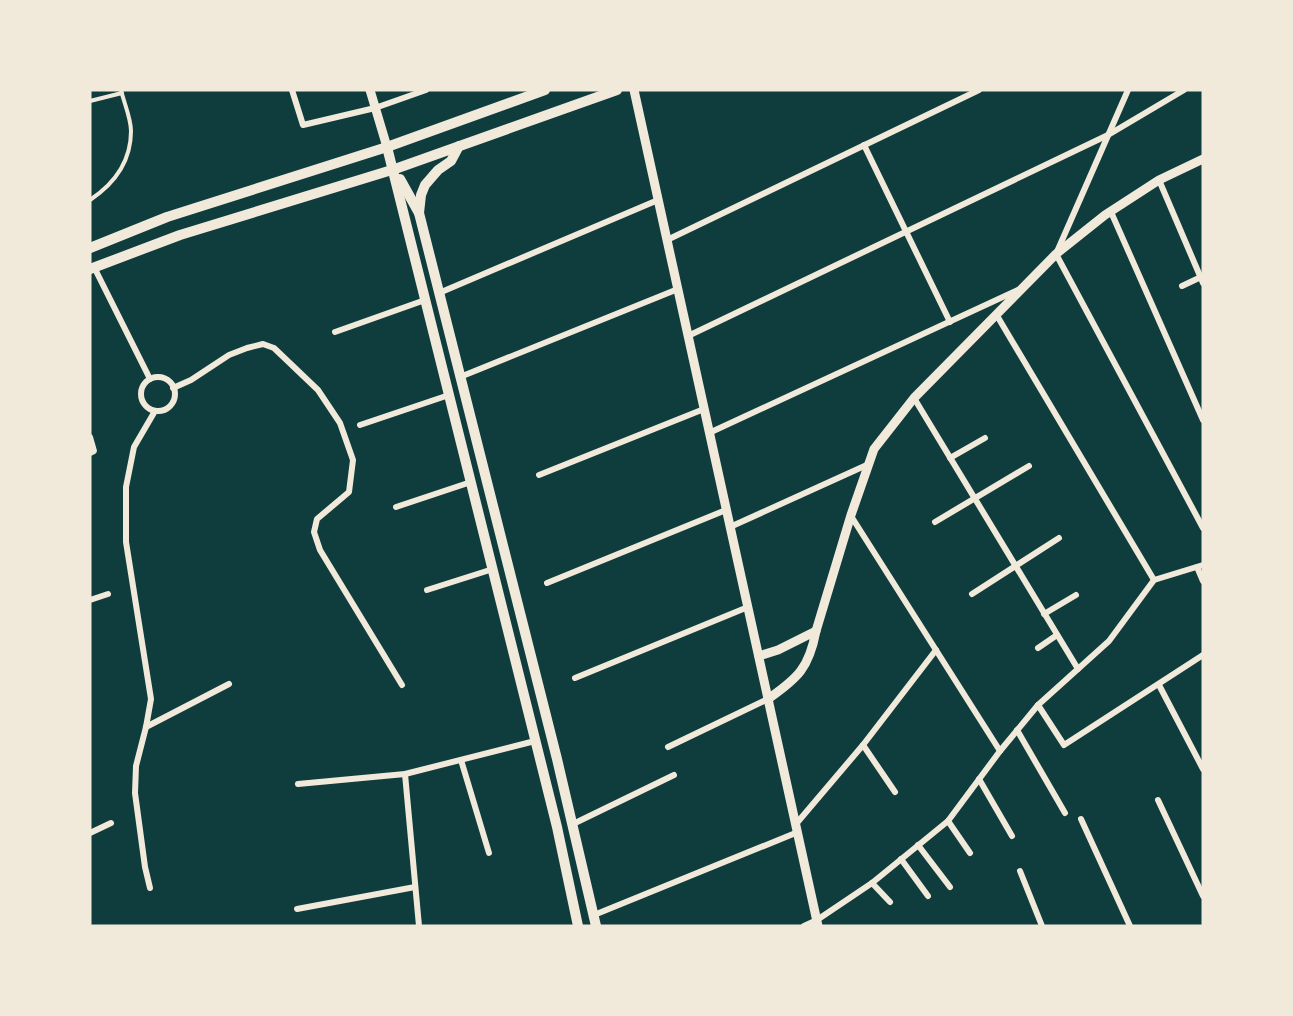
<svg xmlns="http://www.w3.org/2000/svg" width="1293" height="1016" viewBox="0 0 1293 1016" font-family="Signika,sans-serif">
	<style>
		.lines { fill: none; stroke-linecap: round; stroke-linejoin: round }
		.service { stroke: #f1e9da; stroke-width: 4 }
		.minor { stroke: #f1e9da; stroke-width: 6 }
		.tertiary { stroke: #f1e9da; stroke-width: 9 }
		.secondary { stroke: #f1e9da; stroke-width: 10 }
		.primary { stroke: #f1e9da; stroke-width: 10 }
	</style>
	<rect width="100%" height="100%" fill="#0f3d3e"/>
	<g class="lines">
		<g class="service">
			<path d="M90 101 122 93"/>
			<path d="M90 200C114 184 131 161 131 131 131 118 124 103 121 90"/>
		</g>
		<g class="minor">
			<path d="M292 90 303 125 375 108 426 90"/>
			<path d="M1128 90 1056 254 1203 528"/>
			<path d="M864 145 950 322"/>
			<path d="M1159 180 1203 283"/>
			<path d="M1111 212 1203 420"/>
			<path d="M667 240 979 90"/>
			<path d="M94 267 150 379"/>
			<path d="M1182 286 1201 277"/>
			<path d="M439 293 658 200"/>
			<path d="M996 314 1154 580"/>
			<path d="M335 332 425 300"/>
			<path d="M688 336 1108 135 1184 90"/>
			<path d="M460 377 678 289"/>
			<circle cx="158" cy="394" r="17"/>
			<path d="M173 388 191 380 229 355 247 348 263 344 274 348 318 390 340 423 353 460 349 492 317 519 314 532 320 550 402 685"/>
			<path d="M914 398 1078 669"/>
			<path d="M360 425 449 395"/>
			<path d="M709 433 1018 290"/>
			<path d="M90 437 94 451 90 453"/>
			<path d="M950 458 985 438"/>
			<path d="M539 475 704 409"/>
			<path d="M396 507 471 482"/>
			<path d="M851 516 1000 751"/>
			<path d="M935 522 1029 466"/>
			<path d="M730 527 869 464"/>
			<path d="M1197 567 1203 581"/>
			<path d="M547 583 726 510"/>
			<path d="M427 590 493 569"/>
			<path d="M972 594 1059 538"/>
			<path d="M90 600 108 594"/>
			<path d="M1044 614 1076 595"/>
			<path d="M1038 648 1057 635"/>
			<path d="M575 678 748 607"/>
			<path d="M1159 685 1203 769"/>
			<path d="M1038 705 1064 745 1203 655"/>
			<path d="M146 727 229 684"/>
			<path d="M1017 730 1065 813"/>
			<path d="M863 745 895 792"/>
			<path d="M668 747 768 699"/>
			<path d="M461 760 489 853"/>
			<path d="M405 774 419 926"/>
			<path d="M979 779 1012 836"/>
			<path d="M298 784 405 774 535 741"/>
			<path d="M1158 800 1203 896"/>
			<path d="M1081 819 1130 926"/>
			<path d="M948 821 970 853"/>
			<path d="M573 824 674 775"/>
			<path d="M796 824 863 745 936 650"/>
			<path d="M90 833 111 823"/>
			<path d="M918 845 950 887"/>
			<path d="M901 859 928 896"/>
			<path d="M1020 871 1042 926"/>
			<path d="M872 883 890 902"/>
			<path d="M150 888 145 867 135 793 136 766 146 727 151 699 126 542V487L134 447 155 411"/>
			<path d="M297 909 415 887"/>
			<path d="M594 915 798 832"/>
			<path d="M804 926 817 920 872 883 948 821 1000 751 1038 705 1109 641 1154 580 1203 565"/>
		</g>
		<g class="tertiary">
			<path d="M370 90 387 147"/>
			<path d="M634 90 818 926"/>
			<path d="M759 656 778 650 816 631"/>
			<path d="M768 699C798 678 809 668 816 631L851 515 874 449 914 398 1056 254 1105 215 1159 180 1203 159"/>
		</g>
		<g class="secondary">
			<path d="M90 248 167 217 387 147"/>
			<path d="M90 269 180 235 395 169"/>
		</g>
		<g class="primary">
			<path d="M545 90 387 147 557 827 578 926"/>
			<path d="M395 169 617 90"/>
			<path d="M400 179 419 213 557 759 596 926"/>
			<path d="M419 213 421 195 425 185 438 170 451 161 459 146"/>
		</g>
	</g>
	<rect width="1293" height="1016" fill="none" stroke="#f1e9da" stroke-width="183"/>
</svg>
